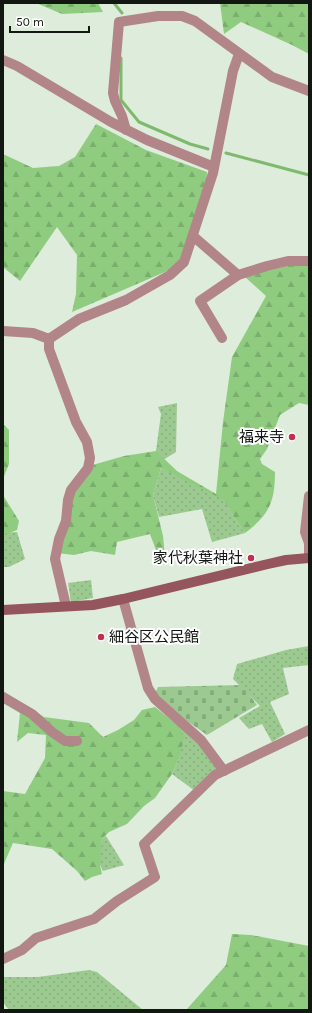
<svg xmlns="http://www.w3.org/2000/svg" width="312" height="1013" viewBox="0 0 312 1013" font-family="Karla,'Noto Sans JP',sans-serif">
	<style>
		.grass { fill: url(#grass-dots) }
		.forest { fill: url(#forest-firs) }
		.cemetery { fill: url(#cemetery-stones) }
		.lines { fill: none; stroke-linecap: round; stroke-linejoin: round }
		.stream { stroke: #7eba6e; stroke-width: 3 }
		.street { stroke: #b28589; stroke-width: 10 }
		.secondary { stroke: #94555d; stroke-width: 10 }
		.poi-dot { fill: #c03051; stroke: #fff; stroke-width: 1.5 }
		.labels { text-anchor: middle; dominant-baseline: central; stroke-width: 4; stroke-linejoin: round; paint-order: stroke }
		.poi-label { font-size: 15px; fill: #121711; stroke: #fff; text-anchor: end }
	</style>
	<defs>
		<pattern id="grass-dots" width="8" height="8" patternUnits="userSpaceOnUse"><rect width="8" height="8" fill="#9bc98f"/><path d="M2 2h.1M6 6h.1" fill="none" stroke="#84ac7a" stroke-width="1.8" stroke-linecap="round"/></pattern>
		<pattern id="forest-firs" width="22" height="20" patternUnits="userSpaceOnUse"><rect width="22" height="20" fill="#8fcc7f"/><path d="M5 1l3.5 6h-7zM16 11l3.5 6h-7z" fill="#7aae6d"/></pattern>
		<pattern id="cemetery-stones" width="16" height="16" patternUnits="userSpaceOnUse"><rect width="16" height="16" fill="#9bc98f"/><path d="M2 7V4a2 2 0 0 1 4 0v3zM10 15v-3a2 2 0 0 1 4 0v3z" fill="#84ac7a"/></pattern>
	</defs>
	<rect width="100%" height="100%" fill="#deecdb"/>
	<g class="grass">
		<path d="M177 403 176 452 163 460 155 458 161 414 158 407Z"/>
		<path d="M161 468 214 493 225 502 233 516 245 533 212 542 202 509 159 517 153 495Z"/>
		<path d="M17 532 25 559 9 567H3V533Z"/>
		<path d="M91 580 93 598 71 602 68 583Z"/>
		<path d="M309 646V665L283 668 289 694 270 702 285 734 272 742 262 724 249 729 239 718 260 706 233 679 237 664 286 650Z"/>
		<path d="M180 727 198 741 217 768 195 791 172 774 179 758Z"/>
		<path d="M106 836 124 865 103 871 99 863 102 839Z"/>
		<path d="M89 970 97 972 143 1010H9L3 1002V977H38Z"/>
	</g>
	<g class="forest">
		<path d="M36 3H98L103 12 62 14Z"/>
		<path d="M220 3H309V54L292 45 241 22 224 34Z"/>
		<path d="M96 124 146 150 207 172 205 197 179 266 72 312 76 294 77 255 57 227 20 281 3 267V154L33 168 59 166 75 157Z"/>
		<path d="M309 261V405L299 403 280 415 267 449 260 459 262 464 275 472C275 502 269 515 245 533L233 516 225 502 218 497 161 468 153 495 163 536 165 557 159 558 150 534 117 542 115 555 91 551 74 555 57 553 71 490 89 466 124 456 156 451 177 471 216 494 223 422 232 357 266 296 244 276Z"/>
		<path d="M3 424 9 430V464L3 479Z"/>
		<path d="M3 495 19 521 17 530 7 534 3 533Z"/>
		<path d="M3 691 44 717 89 723 103 737 118 730 134 720 142 710 155 707 180 727 184 739 179 758 172 774 155 798 144 806 127 824 109 832 102 839 100 865 102 874 92 877 85 881 77 871 52 849 13 843 3 866V791L25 794 45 758 46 735 28 733 17 742 20 713 3 703Z"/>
		<path d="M232 934 251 935 309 946V1010H186L226 965Z"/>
	</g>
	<path class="cemetery" d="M242 685 257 705 207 735 187 721 155 693 158 687Z"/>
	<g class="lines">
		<g class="stream">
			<path d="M114 3 122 13"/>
			<path d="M121 58V100L139 122 190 144 208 149"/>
			<path d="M226 153 309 175"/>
		</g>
		<g class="street">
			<path d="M3 60 17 66 111 122 147 140 214 167"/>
			<path d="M126 130 122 116 115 101 113 93 119 22 158 16H182L195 21 272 77 309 91"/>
			<path d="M193 236 238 275"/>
			<path d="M3 331 33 333 49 339"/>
			<path d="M222 338 200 301 238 275 267 266 288 261H309"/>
			<path d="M309 558V543L305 532 309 496"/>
			<path d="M123 599 148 688 155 699 201 740 224 771"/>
			<path d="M66 606 55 559 59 539 66 521 68 500 71 490 88 468 90 458 87 442 76 422 49 349V339L79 319 126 300 170 275 184 262 213 173 233 71 239 54"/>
			<path d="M3 697 32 714 52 732 65 741H77"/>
			<path d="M3 959 22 950 36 938 94 919 117 901 155 877 144 844 215 775 309 730"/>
		</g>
		<path class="secondary" d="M3 610 93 605 123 599 268 564 286 560 309 558"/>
	</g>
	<g class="poi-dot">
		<circle cx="292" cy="437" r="4"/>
		<circle cx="251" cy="558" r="4"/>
		<circle cx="101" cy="637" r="4"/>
	</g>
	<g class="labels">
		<g class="poi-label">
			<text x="284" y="437">福来寺</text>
			<text x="243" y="558">家代秋葉神社</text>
			<text x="109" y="637" text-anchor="start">細谷区公民館</text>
		</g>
	</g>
	<rect width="312" height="1013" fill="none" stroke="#121711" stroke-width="8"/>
	<path d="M10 26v6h79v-6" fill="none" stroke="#121711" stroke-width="2"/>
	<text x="16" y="26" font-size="12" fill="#121711" stroke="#ffffff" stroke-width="3" paint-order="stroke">50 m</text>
</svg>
